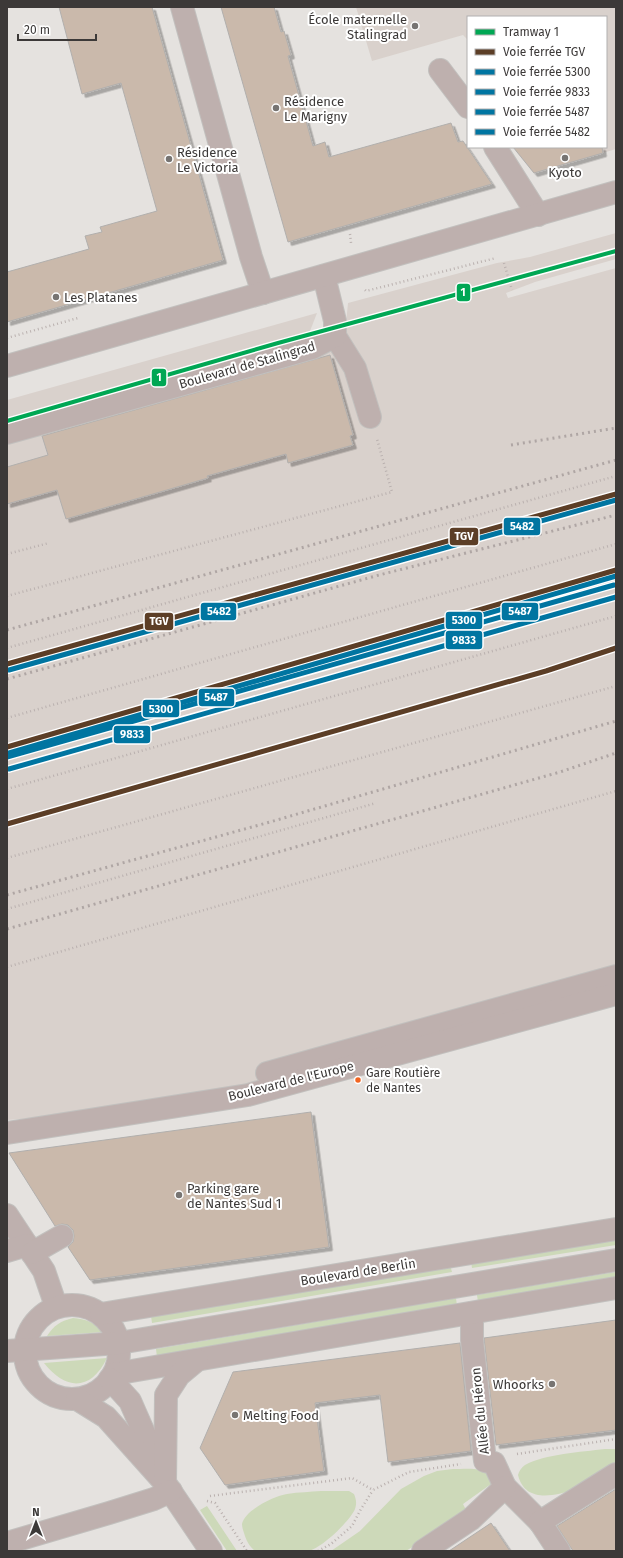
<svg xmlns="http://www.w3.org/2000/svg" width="623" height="1558" viewBox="0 0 623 1558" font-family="'Fira Sans',sans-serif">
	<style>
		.built { fill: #d9d1cc }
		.green { fill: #cdd9b9 }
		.building { fill: #cab9ab; stroke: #b1afad; filter: url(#shadow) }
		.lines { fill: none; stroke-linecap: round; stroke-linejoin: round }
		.minor-casing { stroke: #c2c0be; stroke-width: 24 }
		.path { stroke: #bab1af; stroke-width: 2.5; stroke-dasharray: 1 3; stroke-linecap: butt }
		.minor { stroke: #beb0ae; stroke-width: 22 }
		.rail { stroke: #afa6a4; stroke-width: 3; stroke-dasharray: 2 4; stroke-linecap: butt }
		.rail-1-casing { stroke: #fff; stroke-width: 8 }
		.rail-2-casing { stroke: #fff; stroke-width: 8 }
		.rail-3-casing { stroke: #fff; stroke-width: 8 }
		.rail-4-casing { stroke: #fff; stroke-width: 8 }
		.rail-5-casing { stroke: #fff; stroke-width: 8 }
		.rail-1 { stroke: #5c3e26; stroke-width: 5 }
		.rail-2 { stroke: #0075a1; stroke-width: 5 }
		.rail-3 { stroke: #0075a1; stroke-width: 5 }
		.rail-4 { stroke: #0075a1; stroke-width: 5 }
		.rail-5 { stroke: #0075a1; stroke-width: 5 }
		.tram-1-casing { stroke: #fff; stroke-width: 7 }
		.tram-1 { stroke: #00a754; stroke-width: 4 }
		.poi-dot { fill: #777472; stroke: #fff; stroke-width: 1.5 }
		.bus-dot { fill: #f26522; stroke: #fff; stroke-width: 1.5 }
		.labels { text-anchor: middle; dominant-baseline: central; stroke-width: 4; stroke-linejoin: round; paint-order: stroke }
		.bus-label { font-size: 12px; fill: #3c3938; stroke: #fff; text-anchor: start }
		.poi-label { font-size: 13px; fill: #3c3938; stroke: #fff; text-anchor: start }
		.street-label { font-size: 13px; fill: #3c3938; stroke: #fff }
		.line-badge { stroke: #fff; stroke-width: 1.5 }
		.badge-label { font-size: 11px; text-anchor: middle; font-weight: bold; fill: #fff }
	</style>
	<defs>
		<filter id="shadow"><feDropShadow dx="3.5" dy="3.5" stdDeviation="0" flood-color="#0004"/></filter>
	</defs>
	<rect width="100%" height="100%" fill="#e5e2df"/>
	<g class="built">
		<path d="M356 7H616V149L589 157 580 147H606V17H468V40L463 35 372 61Z"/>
		<path d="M616 233V259L535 282 506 293 508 298 616 268V983L166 1108 7 1120V444L344 344 348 303 497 263 530 257Z"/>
		<path d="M317 313 305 344 7 427V400Z"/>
	</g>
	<g class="green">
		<path d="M616 1238V1245L472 1268 471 1262Z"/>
		<path d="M450 1265 452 1272 152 1323 151 1316Z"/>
		<path d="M616 1272V1279L478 1302 477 1295Z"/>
		<path d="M456 1298 457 1306 157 1357 156 1349Z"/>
		<path d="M73 1318C86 1319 94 1322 103 1332L47 1336C54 1325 61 1321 73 1318Z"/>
		<path d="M107 1358C91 1391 66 1391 44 1363Z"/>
		<path d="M605 1449H616V1470C609 1474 602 1479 595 1483 589 1486 581 1487 574 1490 553 1496 525 1503 518 1475 519 1471 521 1468 525 1465 545 1454 581 1452 605 1449Z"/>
		<path d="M453 1469C467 1469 491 1465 491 1484L463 1504 467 1512 406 1551H331L360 1531 401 1489 424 1476 437 1471Z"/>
		<path d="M321 1491H349L354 1494C356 1499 357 1503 355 1509 350 1521 321 1549 308 1551 291 1553 272 1551 255 1551 249 1546 246 1540 244 1533 243 1530 242 1527 242 1524 245 1510 274 1496 287 1494 299 1492 310 1492 321 1491Z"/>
		<path d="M207 1506 237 1551H227L200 1510Z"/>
	</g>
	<g class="building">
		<path d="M59 7H152L223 260 7 322V272L89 249 85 236 102 232 100 227 157 211 121 83 82 94Z"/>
		<path d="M221 7H274L281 32 284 31 291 55 288 56 313 146 325 142 329 157 451 123 458 142 463 141 492 184 288 242Z"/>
		<path d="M513 147H602L603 153 534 173Z"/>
		<path d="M330 355 353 435 350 436 353 445 288 463 286 454 207 476 208 478 160 492 66 519 57 490 7 504V467L48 455 42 436Z"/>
		<path d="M311 1112 329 1247 90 1280 68 1247 73 1242 74 1236 73 1230 68 1225 62 1224 55 1226 9 1153Z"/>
		<path d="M616 1320V1430L496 1445 484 1338Z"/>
		<path d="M460 1343 471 1451 388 1462 380 1395 315 1403 324 1471 225 1485 200 1448 233 1372Z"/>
		<path d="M616 1489V1551H573L557 1526Z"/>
		<path d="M491 1523 510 1551H449Z"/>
	</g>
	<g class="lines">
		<g class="minor-casing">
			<g id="minor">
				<path d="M182 7 251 257 263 293"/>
				<path d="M440 70 468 107"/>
				<path d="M495 147 538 215"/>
				<path d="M324 276 335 321V336"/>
				<path d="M335 336 355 368 370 417"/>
				<path d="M7 366 616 192"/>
				<path d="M7 433 288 355 312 348 335 336"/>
				<path d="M267 1073 616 976"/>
				<path d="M7 1133 248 1095 616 994"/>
				<path d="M7 1215 44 1271 56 1306"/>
				<path d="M7 1251 27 1245"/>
				<path d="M32 1253 62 1236"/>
				<circle cx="72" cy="1352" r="47"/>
				<path d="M472 1313V1340L485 1461 494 1463 505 1487 540 1522 559 1551"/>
				<path d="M101 1314 616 1229"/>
				<path d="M7 1351 119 1343 616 1260"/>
				<path d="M114 1374 616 1288"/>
				<path d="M110 1379 130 1401 159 1467"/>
				<path d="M77 1399 106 1417 165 1483 211 1551"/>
				<path d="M165 1483 166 1395 179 1375 197 1360"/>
				<path d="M540 1522 616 1474"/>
				<path d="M7 1543 109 1513 154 1499 171 1491"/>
				<path d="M423 1551 471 1519 505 1487"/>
			</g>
		</g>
		<g class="path">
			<path d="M350 234 351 243"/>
			<path d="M504 263 512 290"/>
			<path d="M365 290 366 291 496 258"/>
			<path d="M7 338 78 318"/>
			<path d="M7 554 49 543"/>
			<path d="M7 596 392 492 377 439"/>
			<path d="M7 648 616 476"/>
			<path d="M7 718 616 544"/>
			<path d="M7 789 616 616"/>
			<path d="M7 858 616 686"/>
			<path d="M7 909 376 803"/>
			<path d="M7 967 616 791"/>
			<path d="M517 1454 616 1439"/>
			<path d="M210 1496 352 1478 373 1490 409 1472 461 1464"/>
			<path d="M207 1501 215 1503 247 1551"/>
			<path d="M318 1551 331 1544 352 1526 361 1509 373 1490"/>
		</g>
		<use href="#minor" class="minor"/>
		<g class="rail">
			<path d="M511 445 616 428"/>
			<path d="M7 630 616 460"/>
			<path d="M7 679 379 575 616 515"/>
			<path d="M7 895 270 822 616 721"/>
			<path d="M7 929 560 772 616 753"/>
		</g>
		<g class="rail-1-casing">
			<g id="rail-1">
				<path d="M7 664 616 494"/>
				<path d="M7 747 616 570"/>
				<path d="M7 824 546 671 616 648"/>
			</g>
		</g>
		<g class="rail-2-casing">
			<path id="rail-2" d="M9 753 616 576"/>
		</g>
		<g class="rail-3-casing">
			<path id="rail-3" d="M9 769 616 597"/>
		</g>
		<g class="rail-4-casing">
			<path id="rail-4" d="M7 757 614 585"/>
		</g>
		<g class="rail-5-casing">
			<path id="rail-5" d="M9 670 616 500"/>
		</g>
		<use href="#rail-1" class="rail-1"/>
		<use href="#rail-2" class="rail-2"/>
		<use href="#rail-3" class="rail-3"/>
		<use href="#rail-4" class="rail-4"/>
		<use href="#rail-5" class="rail-5"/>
		<g class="tram-1-casing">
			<path id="tram-1" d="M7 421 278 343 616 251"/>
		</g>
		<use href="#tram-1" class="tram-1"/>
	</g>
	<g class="poi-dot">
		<circle cx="415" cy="26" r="4"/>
		<circle cx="276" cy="108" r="4"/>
		<circle cx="565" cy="158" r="4"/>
		<circle cx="169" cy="159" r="4"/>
		<circle cx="56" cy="297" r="4"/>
		<circle cx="179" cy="1195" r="4"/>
		<circle cx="552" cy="1384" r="4"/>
		<circle cx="235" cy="1415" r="4"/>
	</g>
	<circle class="bus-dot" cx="358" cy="1080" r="3.5"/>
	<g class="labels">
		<g class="bus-label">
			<text x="366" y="1073">Gare Routière<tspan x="366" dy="15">de Nantes</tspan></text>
		</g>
		<g class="poi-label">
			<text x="407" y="19" text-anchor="end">École maternelle<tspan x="407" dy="15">Stalingrad</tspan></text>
			<text x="284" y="101">Résidence<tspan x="284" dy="15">Le Marigny</tspan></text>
			<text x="177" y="152">Résidence<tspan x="177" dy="15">Le Victoria</tspan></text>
			<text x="565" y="172" text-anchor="middle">Kyoto</text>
			<text x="64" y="297">Les Platanes</text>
			<text x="187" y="1188">Parking gare<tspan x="187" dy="15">de Nantes Sud 1</tspan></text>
			<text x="544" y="1384" text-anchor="end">Whoorks</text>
			<text x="243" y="1415">Melting Food</text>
		</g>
		<g class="street-label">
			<text transform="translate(247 365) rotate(-16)">Boulevard de Stalingrad</text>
			<text transform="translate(291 1081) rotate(-14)">Boulevard de l'Europe</text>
			<text transform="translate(358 1272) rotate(-9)">Boulevard de Berlin</text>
			<text transform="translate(480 1411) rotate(-96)">Allée du Héron</text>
		</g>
	</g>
	<g class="line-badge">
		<rect x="456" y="283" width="15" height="19" rx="4" fill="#00a754"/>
		<rect x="151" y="368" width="16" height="19" rx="4" fill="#00a754"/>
		<rect x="503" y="517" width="38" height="19" rx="4" fill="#0075a1"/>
		<rect x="449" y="527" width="30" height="19" rx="4" fill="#5c3e26"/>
		<rect x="200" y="602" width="37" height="19" rx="4" fill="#0075a1"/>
		<rect x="501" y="602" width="38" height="19" rx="4" fill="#0075a1"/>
		<rect x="445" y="611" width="38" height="19" rx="4" fill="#0075a1"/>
		<rect x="144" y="612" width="30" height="19" rx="4" fill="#5c3e26"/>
		<rect x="445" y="630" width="38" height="20" rx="4" fill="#0075a1"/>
		<rect x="198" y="688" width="37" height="19" rx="4" fill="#0075a1"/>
		<rect x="142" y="699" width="38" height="19" rx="4" fill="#0075a1"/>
		<rect x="113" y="725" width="38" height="19" rx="4" fill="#0075a1"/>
	</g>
	<g class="badge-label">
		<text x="463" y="296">1</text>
		<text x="159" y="381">1</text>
		<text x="522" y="530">5482</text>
		<text x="464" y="540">TGV</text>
		<text x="219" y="615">5482</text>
		<text x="520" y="615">5487</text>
		<text x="464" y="624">5300</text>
		<text x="159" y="625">TGV</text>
		<text x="464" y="644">9833</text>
		<text x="216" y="701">5487</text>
		<text x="161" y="713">5300</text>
		<text x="132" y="738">9833</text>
	</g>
	<rect width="623" height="1558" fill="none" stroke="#3c3938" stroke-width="16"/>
	<rect x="467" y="16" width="140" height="132" fill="#ffffff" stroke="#b1b0af"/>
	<rect x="475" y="29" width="20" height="6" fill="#00a754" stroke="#b1b0af"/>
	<text x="503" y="36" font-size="12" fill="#3c3938">Tramway 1</text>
	<rect x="475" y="49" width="20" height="6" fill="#5c3e26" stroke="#b1b0af"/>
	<text x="503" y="56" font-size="12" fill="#3c3938">Voie ferrée TGV</text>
	<rect x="475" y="69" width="20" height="6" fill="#0075a1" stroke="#b1b0af"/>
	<text x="503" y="76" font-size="12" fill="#3c3938">Voie ferrée 5300</text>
	<rect x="475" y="89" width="20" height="6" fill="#0075a1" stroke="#b1b0af"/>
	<text x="503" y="96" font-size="12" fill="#3c3938">Voie ferrée 9833</text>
	<rect x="475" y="109" width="20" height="6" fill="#0075a1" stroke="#b1b0af"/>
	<text x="503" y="116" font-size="12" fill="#3c3938">Voie ferrée 5487</text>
	<rect x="475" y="129" width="20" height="6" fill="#0075a1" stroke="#b1b0af"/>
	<text x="503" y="136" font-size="12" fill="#3c3938">Voie ferrée 5482</text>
	<g transform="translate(36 1522)" stroke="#ffffff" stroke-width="3" paint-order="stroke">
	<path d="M0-3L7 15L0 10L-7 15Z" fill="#3c3938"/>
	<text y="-6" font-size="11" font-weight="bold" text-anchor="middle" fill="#3c3938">N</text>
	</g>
	<path d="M18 34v6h78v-6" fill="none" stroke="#3c3938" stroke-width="2"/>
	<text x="24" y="34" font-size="12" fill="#3c3938" stroke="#ffffff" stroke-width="3" paint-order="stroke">20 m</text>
</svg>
